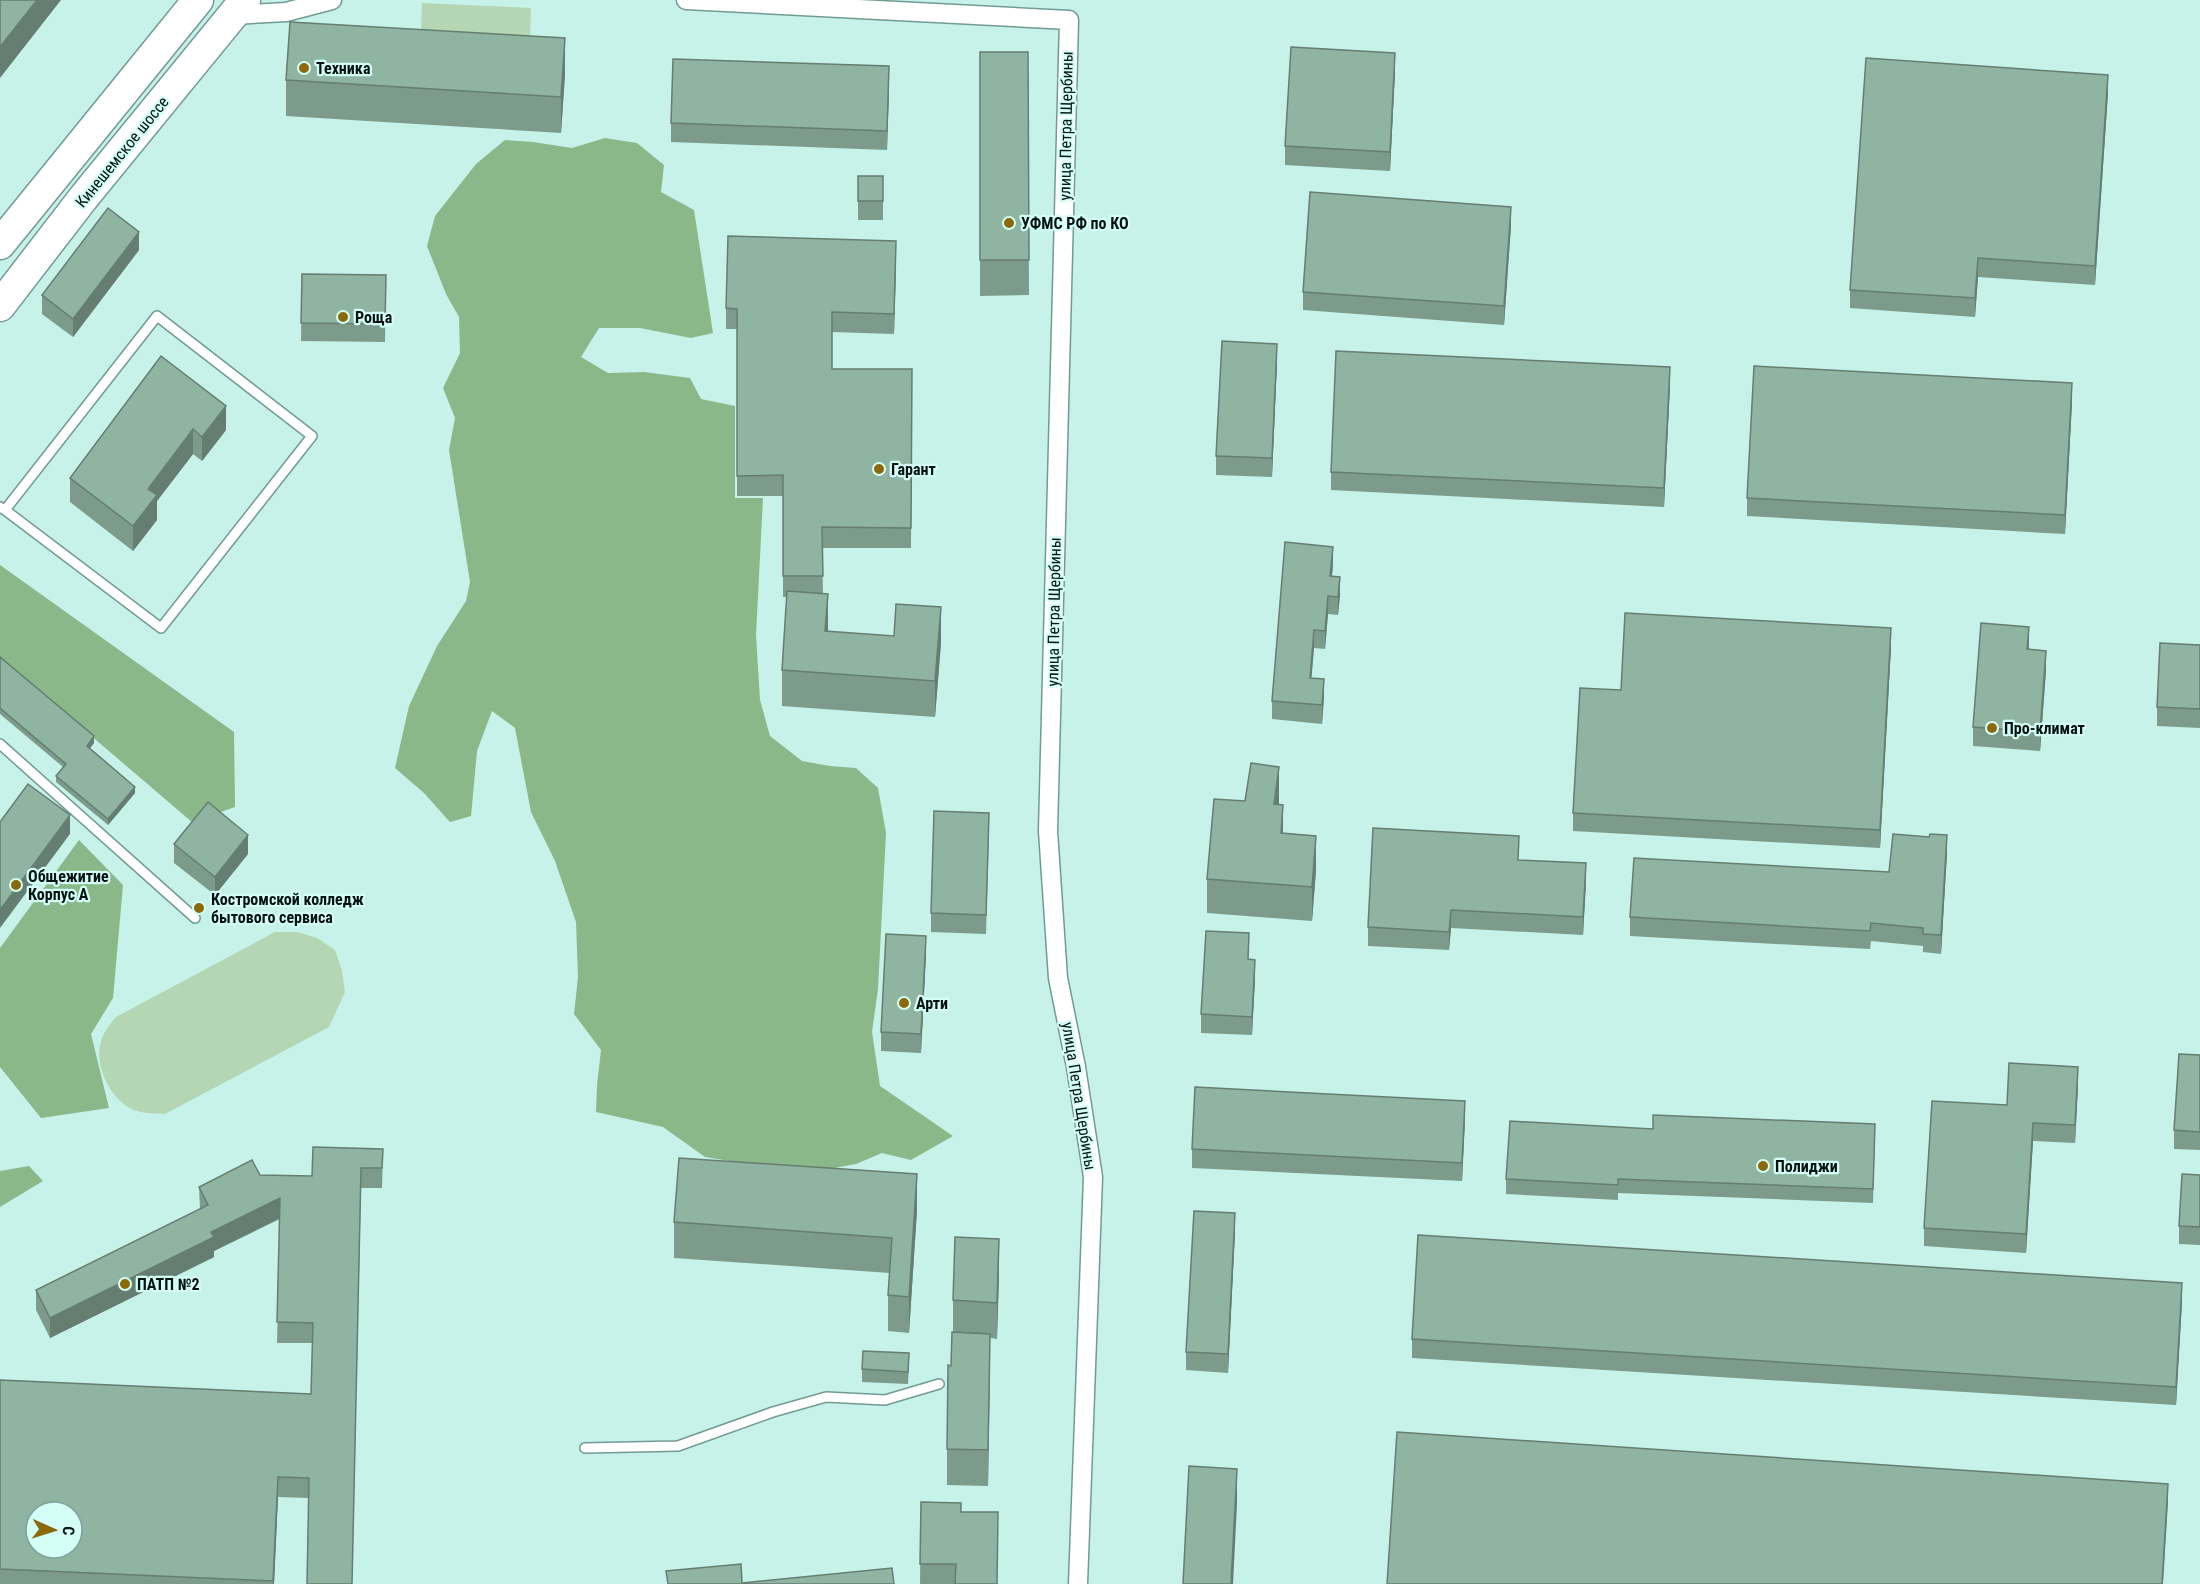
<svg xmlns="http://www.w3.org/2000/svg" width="2200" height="1584" viewBox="0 0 2200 1584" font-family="'Roboto Condensed',sans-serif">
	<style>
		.green { fill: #b4d6b3 }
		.forest { fill: #8ab889 }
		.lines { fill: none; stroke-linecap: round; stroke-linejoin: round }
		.service-casing { stroke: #729b94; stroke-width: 12 }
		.minor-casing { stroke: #729b94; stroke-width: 21 }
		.primary-casing { stroke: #729b94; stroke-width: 33 }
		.service { stroke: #fff; stroke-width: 9 }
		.minor { stroke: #fff; stroke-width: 18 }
		.primary { stroke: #fff; stroke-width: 30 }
		.wall { fill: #7c9b8b }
		.shaded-wall { fill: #657e71 }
		.building { fill: #90b4a2; stroke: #657e71; stroke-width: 1.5; fill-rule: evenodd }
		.poi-dot { fill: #8b6908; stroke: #d3fff7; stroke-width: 2 }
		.labels { text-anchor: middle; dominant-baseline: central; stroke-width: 4.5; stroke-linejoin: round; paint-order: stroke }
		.poi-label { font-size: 16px; font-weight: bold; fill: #031210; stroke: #d3fff7; text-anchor: start }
		.street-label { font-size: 16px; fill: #031210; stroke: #d3fff7 }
	</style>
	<rect width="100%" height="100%" fill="#c6f2ea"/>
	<g class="green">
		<path d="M422 3 531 8 530 37 421 32Z"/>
		<path d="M275 932H297L317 938 335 950 342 971 345 992 329 1027 165 1114C156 1113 146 1114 137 1111 113 1104 95 1069 100 1046 102 1034 108 1026 116 1017Z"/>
	</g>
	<g class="forest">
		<path d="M605 138 637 143 664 165 661 192 694 210 713 333 691 338 640 328H599L581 357 608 373 644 372 690 378 701 399 735 406V498H763L756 635 760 700 770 736 802 761 830 766 856 768 878 788 886 833 878 989 872 1032 880 1086 953 1136 911 1160 882 1153 856 1164 818 1171 760 1166 705 1157 663 1127 596 1112 597 1085 601 1050 574 1014 578 977 576 922 555 861 531 812 515 728 492 711 477 751 471 816 450 822 424 793 395 768 409 706 437 646 466 601 470 582 449 450 455 418 443 388 460 353 459 317 446 294 427 246 435 216 476 164 505 140 533 142 572 148Z"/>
		<path d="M0 565 234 732 235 807 192 822 0 658Z"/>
		<path d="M79 840 123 885 113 998 91 1034 109 1108 41 1118 0 1067V948Z"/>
		<path d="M29 1166 43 1181 0 1207V1171Z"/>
	</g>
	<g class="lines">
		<g class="service-casing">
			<g id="service">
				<path d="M0 507 5 510 161 628 312 436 157 316 5 510"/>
				<path d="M0 744 195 918"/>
				<path d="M585 1448 678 1446 773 1412 826 1397 885 1400 939 1384"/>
			</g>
		</g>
		<g class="minor-casing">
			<g id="minor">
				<path d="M686 0 1069 20 1048 831 1058 978 1076 1067 1093 1177 1078 1584"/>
				<path d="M234 15 286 12 332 0"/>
			</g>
		</g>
		<g class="primary-casing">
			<g id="primary">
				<path d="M0 244 198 0"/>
				<path d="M0 306 84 197 245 0"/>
			</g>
		</g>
		<use href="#service" class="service"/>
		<use href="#minor" class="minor"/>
		<use href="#primary" class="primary"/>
	</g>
	<g class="wall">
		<path d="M980 52H1028L1029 295 980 296Z"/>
		<path d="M1395 72 1390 171 1285 165V146Z"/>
		<path d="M565 74 561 133 286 116V80Z"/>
		<path d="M889 85 887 150 671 142V123Z"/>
		<path d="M2108 93 2095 285 1978 277 1975 317 1850 308V290Z"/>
		<rect x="858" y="176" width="25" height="44"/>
		<path d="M1511 225 1504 325 1303 310V292Z"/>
		<path d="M139 250 73 337 42 314V295Z"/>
		<path d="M896 262 894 334 832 332V369H912L911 548H822L823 594 828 631 941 643 935 717 782 706V670L787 597H783V496H737V329H726V308Z"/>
		<path d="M302 274 386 275 385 342 301 341Z"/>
		<path d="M161 356 226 430 202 461 193 454 157 501V520L133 551 70 502V478Z"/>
		<path d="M1277 362 1272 477 1216 475V456Z"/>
		<path d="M1670 386 1664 507 1331 490V472Z"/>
		<path d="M2072 402 2065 534 1747 516V498Z"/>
		<path d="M1333 565 1332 576 1340 595 1338 615 1328 614 1325 649 1314 648 1311 678 1324 697 1322 724 1272 719V701Z"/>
		<path d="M2200 645V728L2157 726V707Z"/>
		<path d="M1891 647 1880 848 1573 831V813L1621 690Z"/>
		<path d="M2029 649 2046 670 2040 751 1973 746V727Z"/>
		<path d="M0 657 94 743 90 748 135 793 108 825 56 782V776L63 767 0 714Z"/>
		<path d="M1245 801H1279V804L1283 833 1316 870 1312 921 1207 913V879Z"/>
		<path d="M989 831 986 934 931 932V913Z"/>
		<path d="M174 844 248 854 215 895 174 863Z"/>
		<path d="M1947 853 1941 954 1923 952V946L1871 941 1870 949 1630 936V917L1889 872Z"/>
		<path d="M1519 860 1586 882 1583 935 1451 928 1449 950 1368 946V927Z"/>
		<path d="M926 954 921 1053 881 1051V1032Z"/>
		<path d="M1249 959 1255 978 1252 1035 1201 1033V1014Z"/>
		<path d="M2200 1055V1150L2174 1149V1130Z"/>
		<path d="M2078 1086 2075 1143 2033 1141 2026 1253 1924 1246V1228L2007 1105Z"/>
		<path d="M1465 1119 1462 1181 1192 1168V1149Z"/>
		<path d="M1653 1129 1875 1138 1873 1203 1618 1193V1200L1506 1194V1179Z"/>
		<path d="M383 1149 382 1188H361L352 1584H307L309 1498 278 1497 274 1584H0V1380L311 1394 312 1343H277L280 1219 214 1251V1257L50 1338 36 1310V1290L200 1209 199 1187 260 1175 312 1176Z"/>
		<path d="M2200 1175V1245L2179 1244V1226Z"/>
		<path d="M917 1210 909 1333 888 1331V1295L890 1273 674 1258V1222Z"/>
		<path d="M1235 1232 1228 1373 1186 1370V1352Z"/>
		<path d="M999 1274 997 1339 990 1338 988 1486 947 1485V1449L953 1332V1300Z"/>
		<path d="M2182 1302 2176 1405 1412 1358V1339Z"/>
		<path d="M909 1366 908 1384 862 1382V1369Z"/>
		<path d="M921 1502 961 1512 998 1584H920Z"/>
	</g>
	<g class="shaded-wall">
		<path d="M37 0H61L0 78V47Z"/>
		<path d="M565 38V74L561 133V97Z"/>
		<path d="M1395 53V72L1390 171V152Z"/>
		<path d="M889 66V85L887 150V131Z"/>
		<path d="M2108 75V93L2095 285V266Z"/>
		<path d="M1511 207V225L1504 325V306Z"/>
		<path d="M139 232V250L73 337V319Z"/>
		<path d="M896 241V262L894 334V314Z"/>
		<path d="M1978 258V277L1975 317V298Z"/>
		<path d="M1277 344V362L1272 477V458Z"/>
		<path d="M1670 367V386L1664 507V488Z"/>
		<path d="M2072 383V402L2065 534V515Z"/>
		<path d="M226 406V430L202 461V437Z"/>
		<path d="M193 429V454L157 501V520L133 551V526L148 489Z"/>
		<path d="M1333 547V565L1330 594V576Z"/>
		<path d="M1340 577V595L1338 615V597Z"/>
		<path d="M828 594V630L825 667V631Z"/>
		<path d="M1328 596V614L1325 649V631Z"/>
		<path d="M941 607V643L935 717V681Z"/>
		<path d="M2029 627V646L2027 668V649Z"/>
		<path d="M1891 628V647L1880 848V830Z"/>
		<path d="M1314 630V648L1310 696V678Z"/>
		<path d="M2046 651V670L2040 751V732Z"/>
		<path d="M1324 679V697L1322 724V705Z"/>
		<path d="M94 736V743L87 752V746Z"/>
		<path d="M1279 767V801L1274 838V804Z"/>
		<path d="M135 787V793L108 825V819Z"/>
		<path d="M1283 805V839L1281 833Z"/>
		<path d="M70 815V834L0 928V910Z"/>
		<path d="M248 835V854L215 895V877Z"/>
		<path d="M1947 835V853L1941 954V935Z"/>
		<path d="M1316 836V870L1312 921V887Z"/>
		<path d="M1586 863V882L1583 935V917Z"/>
		<path d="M1451 910V928L1449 950V932Z"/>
		<path d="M926 936V954L921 1053V1034Z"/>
		<path d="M1255 960V978L1252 1035V1017Z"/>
		<path d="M2078 1067V1086L2075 1143V1125Z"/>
		<path d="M1465 1101V1119L1462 1181V1163Z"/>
		<path d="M2033 1123V1141L2026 1253V1234Z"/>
		<path d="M917 1174V1210L909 1333V1297Z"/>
		<path d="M280 1198V1218L214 1251V1257L50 1338V1318L211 1232Z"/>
		<path d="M1235 1213V1232L1228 1373V1354Z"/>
		<path d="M999 1239V1274L997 1339V1303Z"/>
		<path d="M2182 1283V1302L2176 1405V1387Z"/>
		<path d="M990 1334V1370L988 1486V1450Z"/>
		<path d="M1237 1469V1504L1233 1584H1231Z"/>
		<path d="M278 1477V1497L274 1584H273Z"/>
		<path d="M2168 1484V1502L2163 1584H2162Z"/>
	</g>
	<g class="building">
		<path d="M0 0H37L0 47Z"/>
		<path d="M290 22 565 38 561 97 286 80Z"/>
		<path d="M1291 47 1395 53 1390 152 1285 146Z"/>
		<path d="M980 52H1028L1029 260H980Z"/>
		<path d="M1866 58 2108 75 2095 266 1978 258 1975 298 1850 290Z"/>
		<path d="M673 59 889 66 887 131 671 123Z"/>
		<rect x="858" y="176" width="25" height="25"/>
		<path d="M1310 192 1511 207 1504 306 1303 292Z"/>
		<path d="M108 208 139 232 73 319 42 295Z"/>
		<path d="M728 236 896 241 894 314 832 312V369H912L911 528 822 527 823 576H783V475L737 476V309L726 308Z"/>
		<path d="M302 274 386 275 385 324 301 323Z"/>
		<path d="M1222 341 1277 344 1272 458 1216 456Z"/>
		<path d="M1336 351 1670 367 1664 488 1331 472Z"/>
		<path d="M161 356 226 406 202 437 193 429 148 489 157 495 133 526 70 478Z"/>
		<path d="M1754 366 2072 383 2065 515 1747 498Z"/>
		<path d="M1285 542 1333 547 1330 576 1340 577 1338 597 1328 596 1325 631 1314 630 1310 678 1324 679 1322 705 1272 701Z"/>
		<path d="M787 591 828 594 825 631 894 636 896 604 941 607 935 681 782 670Z"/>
		<path d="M1625 613 1891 628 1880 830 1573 813 1580 688 1621 690Z"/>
		<path d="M1981 623 2029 627 2027 649 2046 651 2040 732 1973 727Z"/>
		<path d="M2160 643 2200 645V709L2157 707Z"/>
		<path d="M0 657 94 736 87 746 135 787 108 819 56 776 66 764 0 708Z"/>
		<path d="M1251 763 1279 767 1274 804 1283 805 1281 833 1316 836 1312 887 1207 879 1214 799 1245 801Z"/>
		<path d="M28 784 70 815 0 910V822Z"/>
		<path d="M208 802 248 835 215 877 174 844Z"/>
		<path d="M934 811 989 813 986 915 931 913Z"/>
		<path d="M1373 828 1519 836 1518 860 1586 863 1583 917 1451 910 1449 932 1368 927Z"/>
		<path d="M1893 834 1929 837 1930 834 1947 835 1941 935 1923 934V928L1871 923 1870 931 1630 917 1634 858 1889 872Z"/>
		<path d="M1206 931 1249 933 1248 959 1255 960 1252 1017 1201 1014Z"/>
		<path d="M886 934 926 936 921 1034 881 1032Z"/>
		<path d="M2179 1054 2200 1055V1132L2174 1130Z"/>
		<path d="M2009 1063 2078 1067 2075 1125 2033 1123 2026 1234 1924 1228 1932 1101 2007 1105Z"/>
		<path d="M1195 1087 1465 1101 1462 1163 1192 1149Z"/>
		<path d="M1653 1115 1875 1124 1873 1189 1618 1179V1185L1506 1179 1510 1121 1653 1129Z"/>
		<path d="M313 1147 383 1149 382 1168H361L352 1584H307L309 1478 278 1477 273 1581 0 1569V1380L311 1394 313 1323 277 1322 280 1198 211 1232 214 1237 50 1318 36 1290 208 1205 199 1187 252 1160 260 1175 312 1176ZM36 1512H72V1548H36Z"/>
		<path d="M679 1158 917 1174 909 1297 888 1295 892 1238 674 1222Z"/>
		<path d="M2182 1174 2200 1175V1227L2179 1226Z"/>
		<path d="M1194 1211 1235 1213 1228 1354 1186 1352Z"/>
		<path d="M1418 1235 2182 1283 2176 1387 1412 1339Z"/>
		<path d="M955 1237 999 1239 997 1303 953 1300Z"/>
		<path d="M952 1332 990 1334 988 1450 947 1449 948 1365 951 1366Z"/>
		<path d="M863 1351 909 1353 908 1372 862 1369Z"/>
		<path d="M1397 1432 2168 1484 2162 1584H1387Z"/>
		<path d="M1189 1466 1237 1469 1231 1584H1183Z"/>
		<path d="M921 1502 961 1503V1512H998L997 1584H955L956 1564H920Z"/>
		<path d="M741 1564 742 1583 892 1568 894 1584H668L666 1571Z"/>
	</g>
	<g class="poi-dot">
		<circle cx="304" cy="68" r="6"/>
		<circle cx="1009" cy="223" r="6"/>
		<circle cx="343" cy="317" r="6"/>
		<circle cx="879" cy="469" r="6"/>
		<circle cx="1992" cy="728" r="6"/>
		<circle cx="16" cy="885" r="6"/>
		<circle cx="199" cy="908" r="6"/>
		<circle cx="904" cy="1003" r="6"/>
		<circle cx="1763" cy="1166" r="6"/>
		<circle cx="125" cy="1284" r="6"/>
	</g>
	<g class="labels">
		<g class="poi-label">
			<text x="316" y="68">Техника</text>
			<text x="1021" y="223">УФМС РФ по КО</text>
			<text x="355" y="317">Роща</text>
			<text x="891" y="469">Гарант</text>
			<text x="2004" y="728">Про-климат</text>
			<text x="28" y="876">Общежитие<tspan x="28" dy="18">Корпус А</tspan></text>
			<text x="211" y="899">Костромской колледж<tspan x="211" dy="18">бытового сервиса</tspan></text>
			<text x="916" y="1003">Арти</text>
			<text x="1775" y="1166">Полиджи</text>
			<text x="137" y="1284">ПАТП №2</text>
		</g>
		<g class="street-label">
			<text transform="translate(1066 126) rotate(-89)">улица Петра Щербины</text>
			<text transform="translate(122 152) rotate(-51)">Кинешемское шоссе</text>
			<text transform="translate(1054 612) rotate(-89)">улица Петра Щербины</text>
			<text transform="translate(1079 1096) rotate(81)">улица Петра Щербины</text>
		</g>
	</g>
	<g transform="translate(54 1530) rotate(93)"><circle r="28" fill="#d3fff7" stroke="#80a09b" stroke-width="1.5"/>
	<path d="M0-4.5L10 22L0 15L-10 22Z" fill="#8b6908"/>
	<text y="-9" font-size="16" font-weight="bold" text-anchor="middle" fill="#031210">С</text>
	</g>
</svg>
